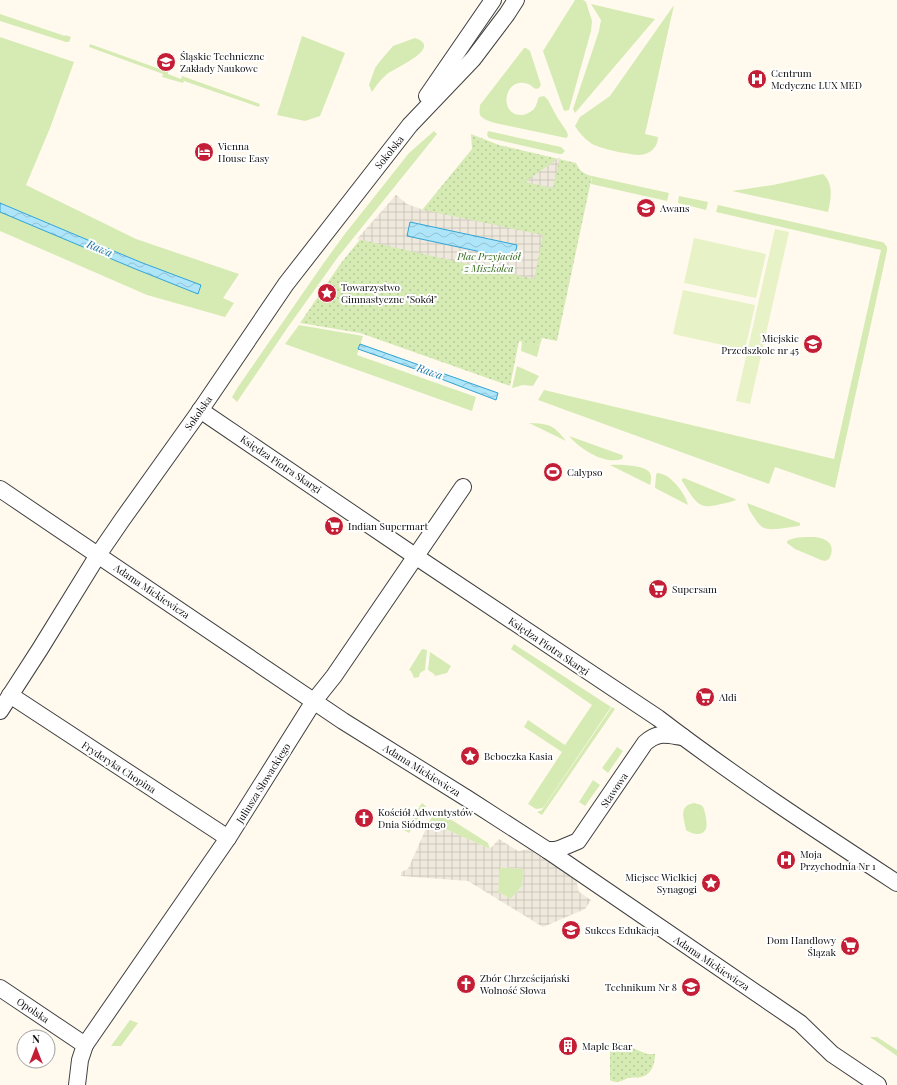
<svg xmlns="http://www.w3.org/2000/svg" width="897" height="1085" viewBox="0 0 897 1085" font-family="'Playfair Display',serif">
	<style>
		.grass { fill: #d6ebb4 }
		.park { fill: url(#park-dots) }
		.pitch { fill: #e7f2c7 }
		.plaza { fill: url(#plaza-grid); fill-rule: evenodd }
		.water { fill: url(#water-waves); stroke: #31a4d4 }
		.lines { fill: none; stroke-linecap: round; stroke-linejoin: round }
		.minor-casing { stroke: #404040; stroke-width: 18 }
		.minor { stroke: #fff; stroke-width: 16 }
		.labels { text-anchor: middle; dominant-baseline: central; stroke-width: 4; stroke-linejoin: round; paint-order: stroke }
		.poi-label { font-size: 10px; fill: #0d0d0d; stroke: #fff; text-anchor: start }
		.street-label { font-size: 10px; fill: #0d0d0d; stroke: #fff }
		.park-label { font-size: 10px; font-style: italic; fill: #32681a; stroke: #fff }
		.water-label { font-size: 11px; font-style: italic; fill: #1073a5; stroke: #fff }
	</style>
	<defs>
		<pattern id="park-dots" width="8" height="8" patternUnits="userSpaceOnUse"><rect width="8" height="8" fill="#d6ebb4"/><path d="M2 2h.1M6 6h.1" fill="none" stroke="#b6c89a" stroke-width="1.8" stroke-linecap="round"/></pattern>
		<pattern id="plaza-grid" width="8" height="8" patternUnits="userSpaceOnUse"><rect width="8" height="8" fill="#efe8dc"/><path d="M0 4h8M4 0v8" fill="none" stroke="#ccc6bc"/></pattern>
		<pattern id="water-waves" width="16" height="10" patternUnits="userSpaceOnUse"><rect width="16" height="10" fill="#aee5f9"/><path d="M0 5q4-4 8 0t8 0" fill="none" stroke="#94c3d4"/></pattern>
	</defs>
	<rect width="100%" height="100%" fill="#fffaed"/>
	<g class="grass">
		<path d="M575 0H583L586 2 592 21 591 31 569 110 564 111 543 51Z"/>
		<path d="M591 4 655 19 575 113 573 109 599 31 601 20Z"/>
		<path d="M674 5 645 134 658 137C658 148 649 155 638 155 626 154 602 149 592 144 585 139 579 133 575 126L580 117 610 96Z"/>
		<path d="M0 14 65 36V35L71 37 69 42H66L0 21Z"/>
		<path d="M302 36 345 53 320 116 305 121 277 115Z"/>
		<path d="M0 37 74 62 50 128 26 185 136 239 239 274 223 298 234 303 225 317 147 295 0 231V211L133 268 198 294 200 285 140 262 0 203Z"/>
		<path d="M415 38C445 48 392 69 386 75 380 80 376 86 372 92L369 85 375 68 381 60 393 46Z"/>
		<path d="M90 44 168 72V74L181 79 182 76 260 104 259 107 184 81 183 83 162 77 163 74 89 47Z"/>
		<path d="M524 48H526L530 51 541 85 539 88 536 89C533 88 531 85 528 84 504 75 497 117 523 115 527 114 531 112 534 109 537 105 537 101 539 97L544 96 548 100 557 117 567 132 568 136 566 138 495 123C491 122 482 119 480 115 479 112 480 107 480 105Z"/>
		<path d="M434 131 437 134 338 257 288 327 237 402 232 397 238 387 323 264 344 235 409 153Z"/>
		<path d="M488 131 561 147 565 151 562 154H559L489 138 487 135Z"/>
		<path d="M823 174C834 184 831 199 828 212L732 191 773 185Z"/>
		<path d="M592 176 669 193 667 201 591 184Z"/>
		<path d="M679 196 708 202 706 210 678 203Z"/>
		<path d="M718 205 882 242 884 243 887 247V251L835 488 775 467 769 484 538 400 544 390 834 459 881 250 716 212Z"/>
		<path d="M299 325 363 336 357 355 476 397 472 411 285 344Z"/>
		<path d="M522 341 540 345 537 357 521 351Z"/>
		<path d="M517 366 539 376 533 386 523 385 512 388Z"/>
		<path d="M529 423C549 424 553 424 566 441Z"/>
		<path d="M569 436 622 455 623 456 622 459C604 465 580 449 569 436Z"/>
		<path d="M610 465C618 464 646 465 650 473 652 477 651 481 650 485Z"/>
		<path d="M657 473C670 473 685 493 688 505L655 488 656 475Z"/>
		<path d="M684 478 735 499 736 500C731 502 726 503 721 504 716 505 710 507 705 506 694 504 688 489 682 481V479Z"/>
		<path d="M747 503 800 523V525L799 526C789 527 770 532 762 527 758 524 756 520 754 517 751 513 748 508 747 503Z"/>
		<path d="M811 537C826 537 837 544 829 559L825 561 821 560 795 549 787 543V541C794 537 803 537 811 537Z"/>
		<path d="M514 644 611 707 543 808 536 809 528 804 562 752 524 727 528 720 565 745 592 705 511 649Z"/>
		<path d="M422 649 427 650 425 670 420 673 419 677 414 678 411 671 409 670Z"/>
		<path d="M430 652 451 666 447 673 435 676 434 674 428 670Z"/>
		<path d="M612 707 615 709 542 815 537 812 542 810Z"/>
		<path d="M617 747 623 751 608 773 602 768Z"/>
		<path d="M593 780 600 785 585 806 579 802Z"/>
		<path d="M422 803 426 806 409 833 404 830Z"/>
		<path d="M694 803C697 804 701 804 703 807 705 810 708 826 706 829 702 837 691 834 686 830 684 818 678 806 694 803Z"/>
		<path d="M436 810 488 843 490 849 429 822Z"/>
		<path d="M499 867 524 869 522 886 511 899 498 892Z"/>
		<path d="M130 1020 138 1023 121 1046H111Z"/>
		<path d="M870 1037H877L897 1050V1056Z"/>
	</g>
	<g class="park">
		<path d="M471 134 499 145 576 163C580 171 583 174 592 176L557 341 542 338 540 345 519 341 510 386 360 333 300 323 341 263 396 195 406 205 422 210 472 149Z"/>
		<path d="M616 1041 647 1054H655C655 1063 652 1075 641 1077 636 1078 632 1077 628 1078 621 1081 617 1084 610 1080V1046L612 1043Z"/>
	</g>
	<g class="pitch">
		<path d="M775 229 789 232 750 404 736 401Z"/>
		<path d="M694 238 766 254 756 298 684 283Z"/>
		<path d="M683 290 755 305 745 350 673 334Z"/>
	</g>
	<g class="plaza">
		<path d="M560 157 553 188 525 182Z"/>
		<path d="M396 195 407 204 424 210 543 235 534 279 357 239Z"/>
		<path d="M429 822 490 849 499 839 518 851 529 849 576 879 579 892 591 900 585 909 543 927 468 881 401 876V872L408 869ZM500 867 524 869 522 886 511 899 498 892Z"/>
	</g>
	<g class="water">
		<path d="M0 203 140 262 201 285 198 294 133 268 0 212Z"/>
		<path d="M410 222 517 245 514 259 407 236Z"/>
		<path d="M360 344 498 393 496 400 415 369 358 349Z"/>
	</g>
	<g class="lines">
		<g class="minor-casing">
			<g id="minor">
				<path d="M427 96 493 0"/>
				<path d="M200 410 415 556 658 718C735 777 816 830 897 883"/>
				<path d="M0 489 343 721 468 799 547 850 800 1023 832 1054 878 1085"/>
				<path d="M10 695 228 838"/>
				<path d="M0 711 40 649 98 555 122 520 197 415 286 284 410 125 473 59 507 14 516 0"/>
				<path d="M547 850H555L559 849 578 841 645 743C658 731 667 735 683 737"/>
				<path d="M0 988 85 1045"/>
				<path d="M77 1085 80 1060 85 1045 228 838 314 701 334 676 463 487"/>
			</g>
		</g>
		<use href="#minor" class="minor"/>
	</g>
	<defs>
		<g id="school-disc" transform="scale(1)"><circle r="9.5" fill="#c41e36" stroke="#fff"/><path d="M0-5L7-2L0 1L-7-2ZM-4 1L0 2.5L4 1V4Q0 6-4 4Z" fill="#fff"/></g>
		<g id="hospital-disc" transform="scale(1)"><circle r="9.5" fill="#c41e36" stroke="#fff"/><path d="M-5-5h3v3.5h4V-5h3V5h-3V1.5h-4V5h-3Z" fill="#fff"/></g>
		<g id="hotel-disc" transform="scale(1)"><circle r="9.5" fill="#c41e36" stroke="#fff"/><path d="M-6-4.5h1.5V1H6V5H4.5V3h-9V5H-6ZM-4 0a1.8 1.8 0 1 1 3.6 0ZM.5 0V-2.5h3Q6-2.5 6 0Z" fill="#fff"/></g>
		<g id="university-disc" transform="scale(1)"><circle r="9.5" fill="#c41e36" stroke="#fff"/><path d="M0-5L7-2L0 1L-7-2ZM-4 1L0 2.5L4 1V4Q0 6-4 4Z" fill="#fff"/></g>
		<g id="sight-disc" transform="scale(1)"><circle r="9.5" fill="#c41e36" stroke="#fff"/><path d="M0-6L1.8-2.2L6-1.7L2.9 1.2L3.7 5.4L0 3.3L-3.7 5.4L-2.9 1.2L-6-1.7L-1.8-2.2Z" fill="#fff"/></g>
		<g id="stadium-disc" transform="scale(1)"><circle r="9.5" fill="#c41e36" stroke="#fff"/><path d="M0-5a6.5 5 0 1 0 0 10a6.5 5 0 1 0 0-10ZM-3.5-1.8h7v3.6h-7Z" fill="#fff"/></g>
		<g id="supermarket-disc" transform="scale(1)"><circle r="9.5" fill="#c41e36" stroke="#fff"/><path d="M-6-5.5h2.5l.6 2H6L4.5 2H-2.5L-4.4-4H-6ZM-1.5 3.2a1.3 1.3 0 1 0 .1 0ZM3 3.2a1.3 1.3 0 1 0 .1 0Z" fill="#fff"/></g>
		<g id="church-disc" transform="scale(1)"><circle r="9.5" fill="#c41e36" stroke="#fff"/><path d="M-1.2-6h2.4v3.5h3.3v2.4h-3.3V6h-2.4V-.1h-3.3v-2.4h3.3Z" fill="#fff"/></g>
		<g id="building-disc" transform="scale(1)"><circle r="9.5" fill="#c41e36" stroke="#fff"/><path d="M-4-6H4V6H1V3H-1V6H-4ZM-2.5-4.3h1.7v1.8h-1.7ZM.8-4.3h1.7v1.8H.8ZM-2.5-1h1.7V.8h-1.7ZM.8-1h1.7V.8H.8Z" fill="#fff"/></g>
	</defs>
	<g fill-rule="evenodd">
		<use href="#school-disc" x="166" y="62"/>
		<use href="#hospital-disc" x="757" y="79"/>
		<use href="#hotel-disc" x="204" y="152"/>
		<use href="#university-disc" x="646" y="208"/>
		<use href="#sight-disc" x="327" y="293"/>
		<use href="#school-disc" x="813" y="344"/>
		<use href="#stadium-disc" x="553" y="472"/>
		<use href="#supermarket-disc" x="334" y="526"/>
		<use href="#supermarket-disc" x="658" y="589"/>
		<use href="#supermarket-disc" x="705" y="697"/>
		<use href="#sight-disc" x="470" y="756"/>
		<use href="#church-disc" x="364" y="818"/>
		<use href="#hospital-disc" x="786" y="860"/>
		<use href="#sight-disc" x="711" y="883"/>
		<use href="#university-disc" x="571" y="930"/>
		<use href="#supermarket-disc" x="850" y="946"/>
		<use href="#church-disc" x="466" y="984"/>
		<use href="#school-disc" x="691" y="987"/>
		<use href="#building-disc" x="568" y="1046"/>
	</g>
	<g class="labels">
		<g class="poi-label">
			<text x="180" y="56">Śląskie Techniczne<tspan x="180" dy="12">Zakłady Naukowe</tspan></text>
			<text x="771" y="73">Centrum<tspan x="771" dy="12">Medyczne LUX MED</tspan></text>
			<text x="218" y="146">Vienna<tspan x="218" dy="12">House Easy</tspan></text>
			<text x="660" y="208">Awans</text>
			<text x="341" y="287">Towarzystwo<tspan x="341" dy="12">Gimnastyczne "Sokół"</tspan></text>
			<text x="799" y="338" text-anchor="end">Miejskie<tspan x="799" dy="12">Przedszkole nr 45</tspan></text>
			<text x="567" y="472">Calypso</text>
			<text x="348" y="526">Indian Supermart</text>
			<text x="672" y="589">Supersam</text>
			<text x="719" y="697">Aldi</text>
			<text x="484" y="756">Beboczka Kasia</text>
			<text x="378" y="812">Kościół Adwentystów<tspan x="378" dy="12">Dnia Siódmego</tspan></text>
			<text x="800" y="854">Moja<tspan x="800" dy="12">Przychodnia Nr 1</tspan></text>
			<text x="697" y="877" text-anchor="end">Miejsce Wielkiej<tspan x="697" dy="12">Synagogi</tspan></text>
			<text x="585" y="930">Sukces Edukacja</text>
			<text x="836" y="940" text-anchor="end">Dom Handlowy<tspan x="836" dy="12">Ślązak</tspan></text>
			<text x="480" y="978">Zbór Chrześcijański<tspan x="480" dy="12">Wolność Słowa</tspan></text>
			<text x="677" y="987" text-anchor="end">Technikum Nr 8</text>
			<text x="582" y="1046">Maple Bear</text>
		</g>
		<g class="street-label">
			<text transform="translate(389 152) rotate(-51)">Sokolska</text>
			<text transform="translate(198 413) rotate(-55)">Sokolska</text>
			<text transform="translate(281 464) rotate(34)">Księdza Piotra Skargi</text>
			<text transform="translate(152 591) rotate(34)">Adama Mickiewicza</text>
			<text transform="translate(549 646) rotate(34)">Księdza Piotra Skargi</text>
			<text transform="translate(119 767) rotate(33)">Fryderyka Chopina</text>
			<text transform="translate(422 770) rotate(32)">Adama Mickiewicza</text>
			<text transform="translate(263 783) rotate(-58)">Juliusza Słowackiego</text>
			<text transform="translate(614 790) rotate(-56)">Stawowa</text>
			<text transform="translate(712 963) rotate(34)">Adama Mickiewicza</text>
			<text transform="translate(33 1010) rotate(34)">Opolska</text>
		</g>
		<g class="park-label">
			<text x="489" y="256">Plac Przyjaciół<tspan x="489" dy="12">z Miszkolca</tspan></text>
		</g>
		<g class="water-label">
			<text transform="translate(100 248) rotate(23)">Rawa</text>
			<text transform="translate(430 371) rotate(19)">Rawa</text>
		</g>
	</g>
	<g transform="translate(36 1049)"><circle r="19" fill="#ffffff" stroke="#9e9e9e"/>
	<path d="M0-3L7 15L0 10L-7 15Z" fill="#c41e36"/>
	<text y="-6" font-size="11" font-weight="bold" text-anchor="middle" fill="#0d0d0d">N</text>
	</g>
</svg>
